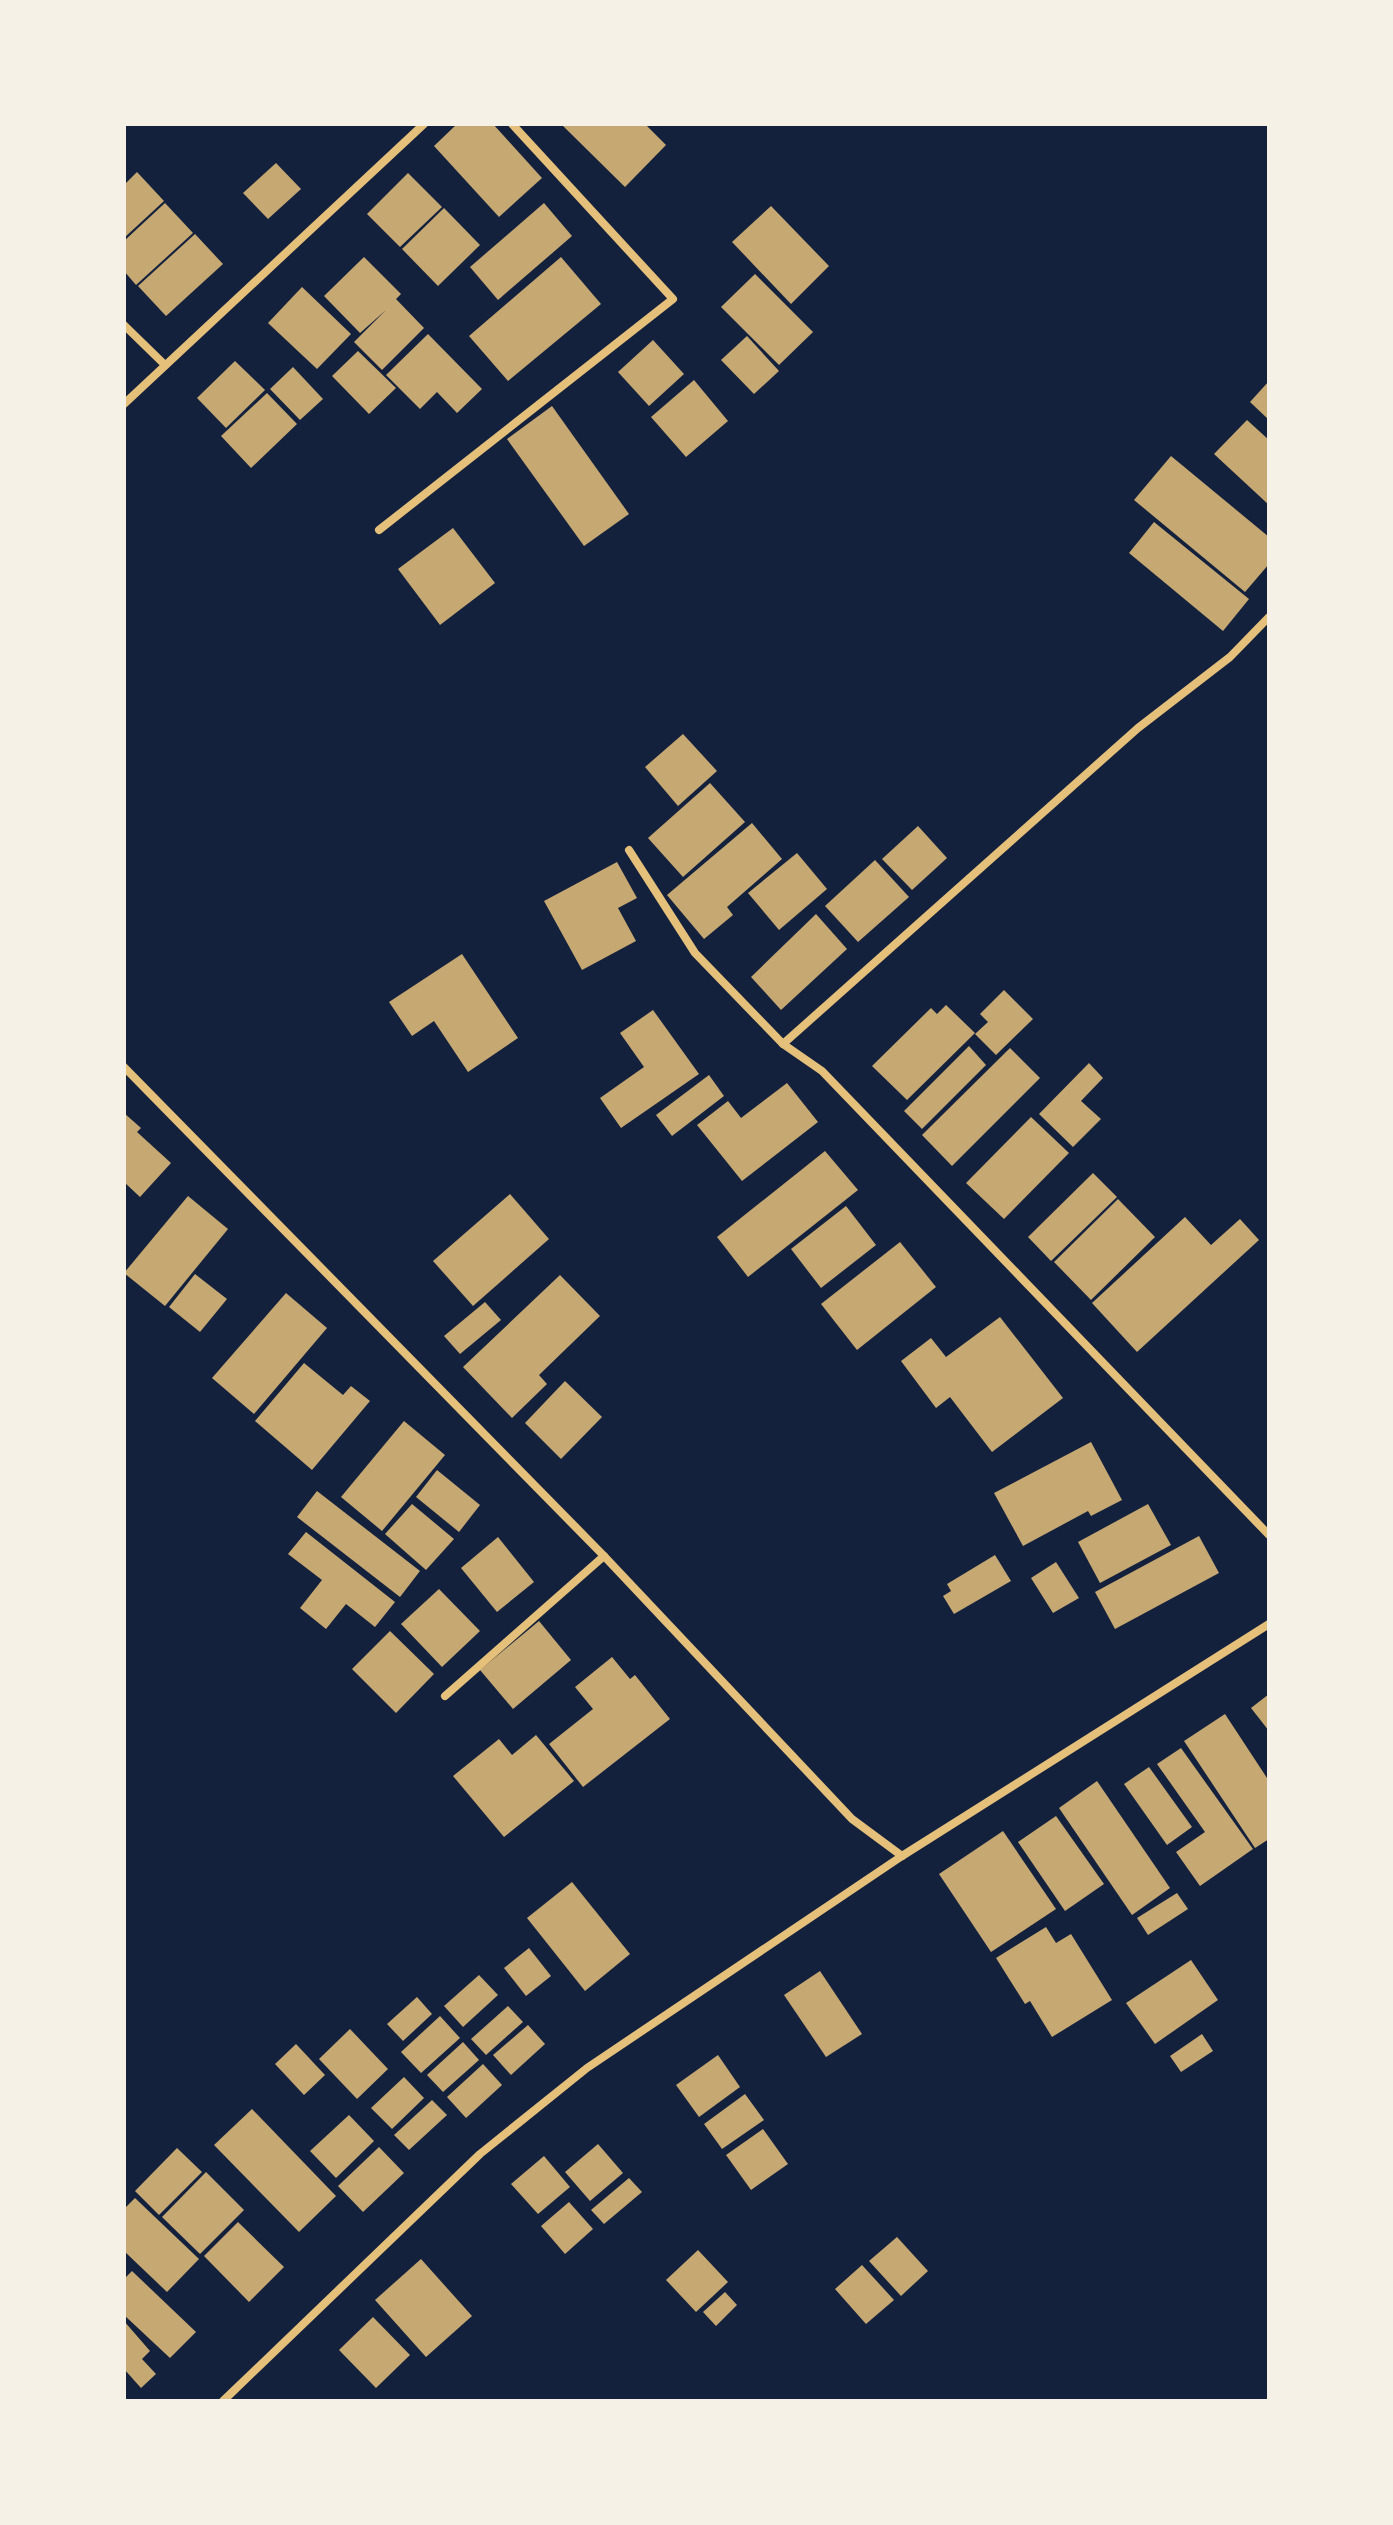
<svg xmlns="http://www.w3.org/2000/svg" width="1393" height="2525" viewBox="0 0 1393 2525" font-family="Helvetica,sans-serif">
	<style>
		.building { fill: #c6a872 }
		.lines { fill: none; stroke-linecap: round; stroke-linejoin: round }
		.minor { stroke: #e5c07b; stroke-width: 8 }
	</style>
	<rect width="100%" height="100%" fill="#14213d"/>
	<g class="building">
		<path d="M457 124H493L542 178 499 217 434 146Z"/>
		<path d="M561 124H645L666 145 625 187Z"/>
		<path d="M276 163 301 189 268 219 243 193Z"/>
		<path d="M137 172 164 201 124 238V185Z"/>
		<path d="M408 173 442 207 400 247 367 214Z"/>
		<path d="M165 203 193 233 136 285 124 271V241Z"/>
		<path d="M544 203 572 236 498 300 470 267Z"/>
		<path d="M771 206 829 266 791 304 732 242Z"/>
		<path d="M444 208 480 245 438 286 402 249Z"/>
		<path d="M195 234 223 264 166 316 138 286Z"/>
		<path d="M364 257 401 294 396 299 424 328 382 370 354 342 386 310 360 333 324 296Z"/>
		<path d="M561 257 601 304 508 381 469 336Z"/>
		<path d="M755 274 813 332 779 365 721 307Z"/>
		<path d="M302 287 351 334 317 369 268 323Z"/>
		<path d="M428 334 482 389 457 413 437 392 420 409 386 375Z"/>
		<path d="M747 336 779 371 754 394 721 360Z"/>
		<path d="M653 340 684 374 649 406 618 372Z"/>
		<path d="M358 351 396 388 369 414 332 376Z"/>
		<path d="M235 361 265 390 226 428 197 398Z"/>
		<path d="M293 367 323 399 300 420 270 389Z"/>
		<path d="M694 380 728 421 686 457 651 417Z"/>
		<path d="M1269 381V420L1250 402Z"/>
		<path d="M267 393 297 424 251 468 221 436Z"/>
		<path d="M552 406 629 514 584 546 507 439Z"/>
		<path d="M1247 420 1269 440V505L1214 454Z"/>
		<path d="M1171 456 1269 537V564L1245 592 1134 500Z"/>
		<path d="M1154 522 1249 599 1223 631 1129 553Z"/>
		<path d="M453 528 495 583 440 625 398 569Z"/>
		<path d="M683 734 717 771 678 806 645 767Z"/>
		<path d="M710 783 745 822 683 877 648 838Z"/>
		<path d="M752 823 782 859 727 907 733 915 704 939 667 895Z"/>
		<path d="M918 826 947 858 912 890 882 859Z"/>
		<path d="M797 853 827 889 779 930 748 893Z"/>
		<path d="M875 860 909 897 858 942 825 906Z"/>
		<path d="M617 862 637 898 618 908 636 941 582 970 544 901Z"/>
		<path d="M816 914 847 949 781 1010 751 977Z"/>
		<path d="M462 954 518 1038 468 1072 434 1021 412 1036 389 1002Z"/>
		<path d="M1004 990 1033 1019 996 1055 975 1034 988 1022 980 1014Z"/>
		<path d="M946 1005 975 1033 907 1100 872 1066 931 1008 937 1014Z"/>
		<path d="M653 1010 699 1074 621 1128 600 1098 644 1067 620 1033Z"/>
		<path d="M969 1046 986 1065 922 1129 904 1111Z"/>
		<path d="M1010 1048 1040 1078 952 1166 922 1135Z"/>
		<path d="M1089 1063 1103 1078 1081 1101 1101 1119 1073 1147 1039 1114Z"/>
		<path d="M709 1075 724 1096 672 1136 656 1115Z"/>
		<path d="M787 1083 818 1122 742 1181 697 1125 728 1101 741 1118Z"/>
		<path d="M124 1113 141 1128 137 1132 171 1163 140 1197 124 1182Z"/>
		<path d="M1031 1117 1069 1153 1004 1219 966 1183Z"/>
		<path d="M825 1151 858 1190 748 1277 717 1237Z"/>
		<path d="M1093 1173 1117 1197 1051 1261 1028 1237Z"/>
		<path d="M510 1194 549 1239 473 1306 433 1261Z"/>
		<path d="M188 1196 228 1229 165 1306 124 1273Z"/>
		<path d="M1118 1199 1155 1237 1091 1300 1054 1262Z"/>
		<path d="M846 1206 876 1245 821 1288 791 1249Z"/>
		<path d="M1185 1217 1211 1245 1240 1219 1259 1240 1137 1352 1092 1303Z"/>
		<path d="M900 1242 936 1287 857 1350 821 1304Z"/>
		<path d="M195 1274 227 1299 200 1332 169 1307Z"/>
		<path d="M560 1275 600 1316 539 1375 547 1384 512 1418 463 1367Z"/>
		<path d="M286 1293 327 1328 254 1414 212 1378Z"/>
		<path d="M485 1302 501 1320 460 1354 444 1336Z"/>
		<path d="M1000 1317 1063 1398 992 1452 950 1397 936 1408 901 1361 931 1338 946 1357Z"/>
		<path d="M304 1363 343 1395 351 1386 370 1401 312 1470 255 1421Z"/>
		<path d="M565 1381 602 1417 561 1459 525 1423Z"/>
		<path d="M404 1421 445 1455 382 1531 341 1497Z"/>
		<path d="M1091 1442 1122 1500 1091 1516 1088 1511 1023 1546 994 1493Z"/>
		<path d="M437 1470 480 1505 459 1532 416 1497Z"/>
		<path d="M317 1491 420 1571 400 1597 297 1517Z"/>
		<path d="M412 1504 454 1539 426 1570 385 1534Z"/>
		<path d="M1148 1504 1171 1545 1100 1583 1078 1542Z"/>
		<path d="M306 1532 395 1602 375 1627 346 1604 326 1629 300 1608 322 1580 288 1554Z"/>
		<path d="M1199 1536 1219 1573 1115 1629 1095 1592Z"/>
		<path d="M498 1537 534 1582 497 1612 461 1568Z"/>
		<path d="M995 1555 1011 1581 954 1614 943 1596 951 1591 947 1584Z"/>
		<path d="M1056 1562 1079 1598 1053 1613 1031 1578Z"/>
		<path d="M439 1589 480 1631 442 1667 401 1624Z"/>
		<path d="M539 1621 571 1660 513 1709 480 1670Z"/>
		<path d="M390 1631 434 1674 396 1713 352 1669Z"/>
		<path d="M612 1657 630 1679 635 1675 670 1719 583 1787 549 1744 593 1709 575 1687Z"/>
		<path d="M1269 1694V1731L1251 1708Z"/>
		<path d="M1225 1714 1269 1781V1839L1255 1848 1184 1741Z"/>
		<path d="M536 1735 574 1781 504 1837 453 1776 499 1739 512 1755Z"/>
		<path d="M1181 1748 1253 1849 1200 1886 1176 1852 1205 1832 1157 1764Z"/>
		<path d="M1149 1767 1192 1827 1167 1845 1124 1784Z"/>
		<path d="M1097 1781 1170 1888 1132 1915 1059 1808Z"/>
		<path d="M1056 1816 1104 1884 1065 1911 1018 1842Z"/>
		<path d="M1003 1831 1056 1909 991 1952 939 1874Z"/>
		<path d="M572 1882 630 1954 585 1991 527 1918Z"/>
		<path d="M1177 1893 1188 1909 1148 1935 1137 1918Z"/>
		<path d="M1046 1927 1056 1943 1071 1934 1112 2000 1052 2037 1030 2001 1025 2004 996 1958Z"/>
		<path d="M529 1948 551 1976 526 1996 504 1968Z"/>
		<path d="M1191 1960 1218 2000 1155 2044 1126 2003Z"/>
		<path d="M820 1971 862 2034 826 2057 784 1995Z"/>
		<path d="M479 1975 498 1995 463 2027 444 2006Z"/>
		<path d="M417 1997 432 2014 403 2041 387 2024Z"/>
		<path d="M508 2006 523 2022 486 2055 471 2039Z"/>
		<path d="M440 2016 460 2038 421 2073 401 2052Z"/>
		<path d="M528 2025 545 2044 511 2075 493 2055Z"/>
		<path d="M350 2029 388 2069 357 2099 319 2059Z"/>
		<path d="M1202 2034 1213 2051 1181 2072 1170 2056Z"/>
		<path d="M463 2042 479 2060 443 2092 427 2075Z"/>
		<path d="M296 2044 325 2075 304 2095 275 2064Z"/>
		<path d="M718 2055 740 2087 699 2117 676 2085Z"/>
		<path d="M483 2064 502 2085 466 2118 447 2097Z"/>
		<path d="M404 2077 424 2098 392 2129 371 2108Z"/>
		<path d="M745 2094 764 2120 722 2149 704 2124Z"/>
		<path d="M432 2100 447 2115 409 2150 394 2135Z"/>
		<path d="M252 2109 336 2196 299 2232 214 2145Z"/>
		<path d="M349 2115 374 2141 336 2178 310 2151Z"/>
		<path d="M763 2129 788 2164 751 2190 726 2155Z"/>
		<path d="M598 2144 623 2173 590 2201 565 2172Z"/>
		<path d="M379 2147 404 2173 363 2212 338 2186Z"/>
		<path d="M177 2148 202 2172 159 2215 135 2191Z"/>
		<path d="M544 2156 570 2187 538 2214 511 2184Z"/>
		<path d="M206 2172 244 2210 200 2254 162 2217Z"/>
		<path d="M629 2178 642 2192 604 2224 591 2210Z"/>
		<path d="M135 2198 199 2259 167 2292 124 2251V2209Z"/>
		<path d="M569 2202 593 2229 565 2254 541 2226Z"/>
		<path d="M238 2222 284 2267 249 2302 204 2256Z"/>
		<path d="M897 2237 928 2271 901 2296 869 2261Z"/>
		<path d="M698 2250 728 2282 696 2312 666 2280Z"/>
		<path d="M421 2259 472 2316 426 2357 375 2300Z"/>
		<path d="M862 2265 894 2300 866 2324 835 2289Z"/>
		<path d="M132 2271 196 2332 170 2358 124 2315V2279Z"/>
		<path d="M725 2292 737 2305 716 2326 703 2312Z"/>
		<path d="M373 2317 410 2355 376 2388 339 2350Z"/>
		<path d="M124 2321 150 2351 142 2359 156 2374 141 2388 124 2369Z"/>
	</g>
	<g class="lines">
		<g class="minor">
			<path d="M124 325 165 365"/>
			<path d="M124 404 424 124"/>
			<path d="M379 530 673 299 512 124"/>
			<path d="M1269 617 1230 657 1138 728 783 1044 822 1071 1269 1535"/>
			<path d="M629 850 695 953 783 1044"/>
			<path d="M124 1067 604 1556 852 1819 902 1856"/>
			<path d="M445 1696 604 1556"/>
			<path d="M223 2401 480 2154 587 2068 902 1856 1269 1624"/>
		</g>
	</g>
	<rect width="1393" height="2525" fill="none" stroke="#f6f1e7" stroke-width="252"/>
</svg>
